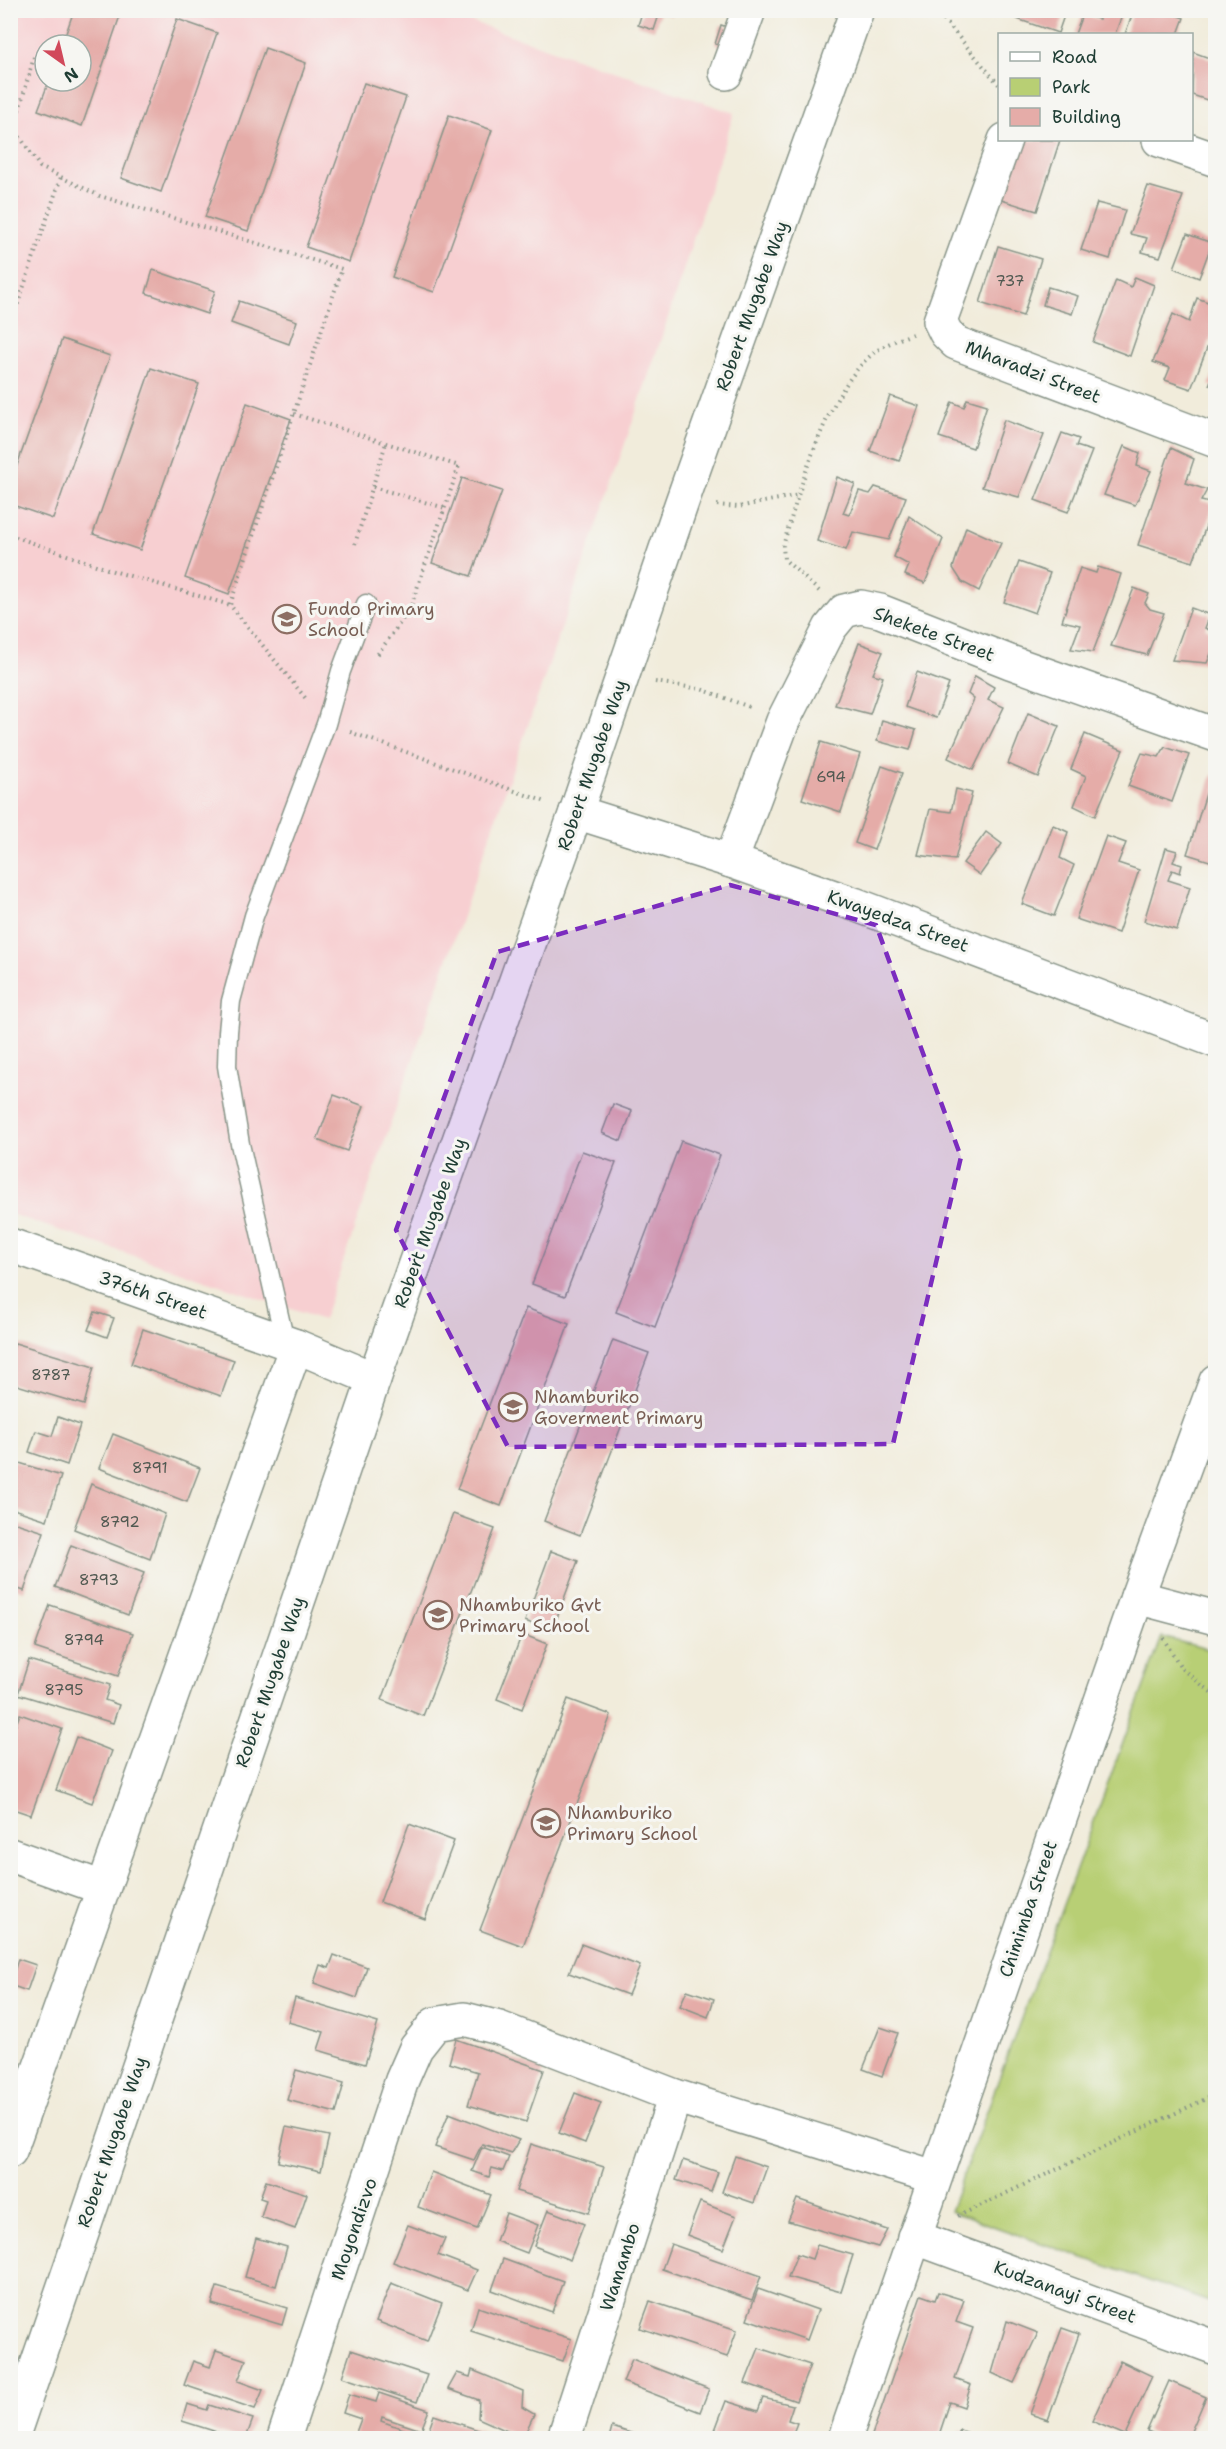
<svg xmlns="http://www.w3.org/2000/svg" width="1226" height="2449" viewBox="0 0 1226 2449" font-family="'Shantell Sans',sans-serif">
	<style>
		.built { fill: #f7cfd1; fill-rule: evenodd }
		.green { fill: #b8cf74; stroke: #6c8654; stroke-width: 1.5 }
		.building { fill: #e5aca8 }
		.lines { fill: none; stroke-linecap: round; stroke-linejoin: round }
		.service-casing { stroke: #889488; stroke-width: 21 }
		.minor-casing { stroke: #889488; stroke-width: 36 }
		.tertiary-casing { stroke: #889488; stroke-width: 36 }
		.path { stroke: #889488; stroke-width: 4; stroke-dasharray: 1.5 4.5; stroke-linecap: butt }
		.service { stroke: #fff; stroke-width: 18 }
		.minor { stroke: #fff; stroke-width: 33 }
		.tertiary { stroke: #fff; stroke-width: 33 }
		.marked { fill: #7b2cbf; fill-opacity: 0.2; stroke: #7b2cbf; stroke-width: 4.5; stroke-dasharray: 12 8; stroke-linejoin: round }
		.labels { text-anchor: middle; dominant-baseline: central; stroke-width: 6; stroke-linejoin: round; paint-order: stroke }
		.number-label { font-size: 15px; fill: #505951 }
		.street-label { font-size: 18px; fill: #1f3d34; stroke: #f6f6f2 }
		.education-label { font-size: 18px; fill: #785e54; stroke: #f6f6f2; text-anchor: start }
	</style>
	<rect width="100%" height="100%" fill="#f6f6f2"/>
	<filter id="ink" filterUnits="userSpaceOnUse"><feTurbulence type="fractalNoise" baseFrequency=".0167" numOctaves="2"/><feDisplacementMap in="SourceGraphic" scale="12" xChannelSelector="R" yChannelSelector="G"/><feConvolveMatrix kernelMatrix="1 2 1 2 8 2 1 2 1" color-interpolation-filters="sRGB"/></filter>
	<filter id="wash" filterUnits="userSpaceOnUse"><feTurbulence type="fractalNoise" baseFrequency=".008" numOctaves="4" result="noise"/><feDisplacementMap in="SourceGraphic" scale="24" xChannelSelector="R" yChannelSelector="G"/><feGaussianBlur stdDeviation="1.35" result="paint"/><feColorMatrix in="noise" values="0 0 0 0 0 0 0 0 0 0 0 0 0 0 0 0 0 1.4 0 .05"/><feComposite in="paint" operator="in"/></filter>
	<g filter="url(#wash)">
		<rect width="100%" height="100%" fill="#f1ecdb"/>
		<path class="built" d="M11 11H441L734 113 661 339 323 1320 11 1214ZM45 45H81V81H45Z"/>
		<path class="green" d="M1162 1637 1215 1651V2304L950 2211Z"/>
		<g id="blocks">
			<g class="building">
				<path d="M74 10H122L82 126 38 110 49 81H81V45H62Z"/>
				<path d="M643 10H674L672 16 660 12 654 30 638 25Z"/>
				<path d="M1020 10H1066L1058 33 1017 19Z"/>
				<path d="M1101 10H1124L1115 34H1075L1082 15 1099 19Z"/>
				<path d="M1134 10H1162L1184 18 1178 34H1125Z"/>
				<path d="M177 19 217 33 161 192 121 178Z"/>
				<path d="M721 25 734 29 729 48 715 44Z"/>
				<path d="M1216 47V103L1192 95 1193 52 1212 59Z"/>
				<path d="M265 48 306 63 248 231 205 217Z"/>
				<path d="M364 83 406 97 349 262 306 247Z"/>
				<path d="M449 115 492 130 434 292 392 277Z"/>
				<path d="M1017 140H1060L1037 211 998 199Z"/>
				<path d="M1148 186 1183 196 1160 257 1142 252 1147 238 1130 234Z"/>
				<path d="M1097 203 1125 210 1110 259 1081 250Z"/>
				<path d="M1187 234 1212 243 1199 278 1174 268Z"/>
				<path d="M998 246 1041 259 1023 316 980 303Z"/>
				<path d="M153 270 215 291 207 314 146 293Z"/>
				<path d="M1135 277 1154 285 1130 356 1093 342 1116 280 1131 287Z"/>
				<path d="M1048 287 1078 296 1072 314 1043 305Z"/>
				<path d="M1197 298 1216 305V325L1191 389 1165 380 1170 368 1153 362 1173 314 1189 322Z"/>
				<path d="M239 301 297 321 289 344 231 323Z"/>
				<path d="M62 339 110 356 53 519 10 504V485Z"/>
				<path d="M151 368 199 384 140 550 93 534Z"/>
				<path d="M1216 368V387L1209 385Z"/>
				<path d="M890 396 919 406 899 461 870 451Z"/>
				<path d="M967 399 987 405 973 448 939 437 952 402 964 407Z"/>
				<path d="M247 403 291 419 229 594 185 578Z"/>
				<path d="M1004 420 1044 435 1019 497 982 487Z"/>
				<path d="M1062 433 1079 439 1076 446 1092 451 1068 512 1035 500Z"/>
				<path d="M1124 446 1140 453 1137 466 1151 471 1135 505 1104 495Z"/>
				<path d="M1171 448 1194 459 1186 483 1207 490 1201 501 1214 504 1193 562 1138 545Z"/>
				<path d="M837 477 855 484 843 513 849 515 859 491 870 494 875 487 906 497 889 540 853 532 846 550 817 541Z"/>
				<path d="M462 478 502 491 471 576 432 563Z"/>
				<path d="M909 516 943 539 925 583 905 575 909 565 894 557Z"/>
				<path d="M966 527 1001 543 979 591 962 582 953 568Z"/>
				<path d="M1019 562 1050 573 1035 613 1004 602Z"/>
				<path d="M1098 567 1121 574 1113 599 1093 652 1071 649 1080 625 1062 621 1080 568 1096 573Z"/>
				<path d="M1134 588 1149 594 1145 603 1150 609 1164 613 1147 655 1111 646Z"/>
				<path d="M1191 608 1210 615 1205 628 1216 633V642L1207 663 1172 660Z"/>
				<path d="M859 643 883 652 873 674 883 677 870 714 835 705Z"/>
				<path d="M917 672 949 684 936 718 905 707Z"/>
				<path d="M975 676 994 687 988 700 1004 707 973 770 948 758 974 699 968 694Z"/>
				<path d="M1028 713 1059 726 1038 777 1008 764Z"/>
				<path d="M882 720 916 730 910 750 877 741Z"/>
				<path d="M1085 734 1123 750 1095 816 1074 806 1086 776 1071 769Z"/>
				<path d="M821 742 860 754 841 812 802 799Z"/>
				<path d="M1165 747 1189 755 1172 802 1128 786 1142 753 1159 757Z"/>
				<path d="M882 766 902 773 874 850 855 843Z"/>
				<path d="M1212 775 1216 776V863L1187 854Z"/>
				<path d="M956 789 972 793 955 860 918 855 930 809 951 812Z"/>
				<path d="M1053 825 1068 832 1060 858 1074 865 1054 916 1022 904Z"/>
				<path d="M986 832 1002 844 980 875 963 863Z"/>
				<path d="M1106 836 1126 843 1118 863 1139 870 1118 933 1076 919Z"/>
				<path d="M1166 848 1177 851 1173 862 1182 865 1180 873 1172 870 1168 880 1190 887 1177 930 1144 921Z"/>
				<path d="M334 1095 364 1106 347 1151 317 1140Z"/>
				<path d="M613 1104 632 1111 621 1141 602 1133Z"/>
				<path d="M681 1141 720 1155 655 1327 616 1312Z"/>
				<path d="M582 1151 616 1163 565 1296 532 1284Z"/>
				<path d="M526 1308 569 1324 501 1506 457 1489Z"/>
				<path d="M95 1312 114 1318 107 1337 88 1330Z"/>
				<path d="M143 1329 234 1360 221 1396 131 1364Z"/>
				<path d="M613 1340 649 1353 580 1535 544 1521Z"/>
				<path d="M15 1343 94 1367 84 1405 10 1383V1356Z"/>
				<path d="M58 1417 80 1425 67 1465 29 1452 36 1431 52 1436Z"/>
				<path d="M113 1434 200 1468 187 1502 99 1468Z"/>
				<path d="M10 1460 61 1476 47 1520 10 1508Z"/>
				<path d="M91 1484 165 1514 150 1559 74 1529Z"/>
				<path d="M453 1514 495 1529 423 1716 382 1700Z"/>
				<path d="M10 1521 44 1532 24 1591 10 1586Z"/>
				<path d="M71 1545 144 1573 128 1615 55 1587Z"/>
				<path d="M551 1551 578 1561 552 1631 525 1621Z"/>
				<path d="M50 1605 133 1633 118 1676 35 1648Z"/>
				<path d="M522 1634 547 1644 522 1709 497 1699Z"/>
				<path d="M29 1660 110 1685 105 1700 119 1705 113 1723 18 1694Z"/>
				<path d="M568 1699 611 1715 523 1946 480 1930Z"/>
				<path d="M20 1714 62 1729 31 1815 10 1808V1740Z"/>
				<path d="M76 1737 112 1751 92 1803 56 1790Z"/>
				<path d="M409 1824 454 1841 425 1919 380 1902Z"/>
				<path d="M581 1944 640 1966 628 1995 569 1973Z"/>
				<path d="M334 1955 367 1967 357 1998 314 1983 320 1965 329 1968Z"/>
				<path d="M18 1959 36 1965 27 1991 10 1985Z"/>
				<path d="M687 1990 714 1999 708 2017 680 2006Z"/>
				<path d="M295 1998 378 2023 365 2064 318 2050 324 2032 288 2022Z"/>
				<path d="M880 2027 898 2033 882 2076 863 2069Z"/>
				<path d="M456 2039 544 2070 526 2122 468 2105 478 2072 449 2063Z"/>
				<path d="M296 2070 344 2083 336 2113 287 2100Z"/>
				<path d="M575 2093 601 2103 585 2143 559 2133Z"/>
				<path d="M449 2113 519 2140 511 2153 482 2144 474 2160 435 2147Z"/>
				<path d="M286 2127 329 2136 321 2171 278 2162Z"/>
				<path d="M531 2144 604 2167 589 2213 516 2191Z"/>
				<path d="M482 2147 509 2157 503 2171 492 2168 489 2177 472 2171Z"/>
				<path d="M735 2156 767 2167 754 2203 722 2192Z"/>
				<path d="M683 2160 718 2172 711 2192 676 2180Z"/>
				<path d="M431 2172 491 2195 477 2229 418 2207Z"/>
				<path d="M266 2181 307 2194 295 2229 261 2217 266 2200 260 2198Z"/>
				<path d="M797 2199 887 2230 878 2247 788 2221Z"/>
				<path d="M700 2202 736 2216 723 2249 687 2235Z"/>
				<path d="M548 2210 584 2224 570 2260 534 2246Z"/>
				<path d="M506 2213 538 2225 527 2253 496 2241Z"/>
				<path d="M408 2225 445 2239 438 2255 477 2270 468 2290 393 2262Z"/>
				<path d="M256 2238 287 2247 276 2286 245 2277Z"/>
				<path d="M671 2244 761 2276 752 2300 662 2269Z"/>
				<path d="M817 2245 853 2255 841 2292 788 2277 797 2254 812 2259Z"/>
				<path d="M503 2259 563 2281 552 2312 492 2290Z"/>
				<path d="M391 2283 442 2303 427 2341 376 2321Z"/>
				<path d="M217 2287 287 2308 282 2325 212 2304Z"/>
				<path d="M758 2289 818 2310 807 2340 747 2319Z"/>
				<path d="M938 2292 964 2300 956 2322 973 2328 955 2379 971 2385 964 2407 950 2402 938 2438H871L921 2295 935 2300Z"/>
				<path d="M650 2301 737 2330 727 2357 640 2328Z"/>
				<path d="M478 2307 571 2339 563 2361 471 2331Z"/>
				<path d="M1007 2321 1038 2333 1014 2383 992 2373Z"/>
				<path d="M1062 2328 1079 2334 1048 2420 1030 2414Z"/>
				<path d="M759 2348 810 2365 796 2401 745 2383Z"/>
				<path d="M216 2350 246 2360 238 2381 263 2390 255 2409 184 2385 193 2361 210 2367Z"/>
				<path d="M351 2350 427 2375 417 2402 342 2377Z"/>
				<path d="M632 2359 709 2389 700 2412 623 2382Z"/>
				<path d="M1120 2361 1152 2376 1125 2435 1092 2421Z"/>
				<path d="M472 2370 523 2391 522 2407 534 2414 523 2438 478 2418 479 2400 448 2389 457 2373 470 2377Z"/>
				<path d="M1169 2381 1206 2397 1188 2438H1164L1147 2431Z"/>
				<path d="M379 2393 429 2410 421 2430 382 2417 381 2421 420 2435 419 2438H366L355 2435 361 2419 343 2413 349 2394 376 2402Z"/>
				<path d="M763 2398 793 2405 788 2420 797 2423 791 2438H712L726 2401 758 2411Z"/>
				<path d="M187 2404 207 2410 209 2405 253 2419 246 2438H236L182 2421Z"/>
				<path d="M434 2415 502 2438H426Z"/>
				<path d="M612 2427 646 2438H609Z"/>
				<path d="M960 2430 984 2438H956Z"/>
			</g>
		</g>
	</g>
	<g filter="url(#ink)">
		<use href="#blocks" fill-opacity="0" stroke="#889488" stroke-width="1.5"/>
		<g class="lines">
			<g class="service-casing">
				<path id="service" d="M285 1342 240 1144 227 1066 228 1032 231 1001 254 916 326 724 341 671 366 604"/>
			</g>
			<g class="minor-casing">
				<g id="minor">
					<path d="M726 73 749 10"/>
					<path d="M1005 140 940 321 946 333 956 343 1216 441"/>
					<path d="M1159 140 1216 160"/>
					<path d="M731 861 783 721 830 628 844 611 861 607 880 611 1010 662 1216 735"/>
					<path d="M10 1245 296 1346"/>
					<path d="M1137 1597 1216 1618"/>
					<path d="M10 1855 103 1888"/>
					<path d="M10 2151 296 1346 374 1379"/>
					<path d="M914 2237 1216 2348"/>
					<path d="M284 2438 402 2080 416 2048 435 2024 464 2019 499 2028 675 2096 934 2177"/>
					<path d="M564 2438 675 2096"/>
					<path d="M845 2438 1137 1597 1216 1381"/>
				</g>
			</g>
			<g class="tertiary-casing">
				<g id="tertiary">
					<path d="M576 812 731 861 854 904 1216 1041"/>
					<path d="M12 2438 374 1379 576 812 682 502 857 10"/>
				</g>
			</g>
			<g class="path">
				<path d="M936 10 1000 86"/>
				<path d="M34 57 14 128 40 167 100 196 342 269 230 605 307 700"/>
				<path d="M10 327 61 177"/>
				<path d="M294 414 459 466 410 609 377 655"/>
				<path d="M373 487 445 508"/>
				<path d="M717 505 738 507 799 495"/>
				<path d="M10 535 113 571 230 605"/>
				<path d="M355 544 386 443"/>
				<path d="M819 591 784 559 783 546C800 489 826 390 875 352 885 344 900 339 912 334"/>
				<path d="M655 682 701 689 752 708"/>
				<path d="M350 732 546 802"/>
				<path d="M1163 1638 1182 1669 1216 1696"/>
				<path d="M958 2216 1216 2094"/>
			</g>
			<use href="#service" class="service"/>
			<use href="#minor" class="minor"/>
			<use href="#tertiary" class="tertiary"/>
		</g>
	</g>
	<path class="marked" d="M730 885 876 925 961 1157 893 1444 508 1447 396 1230 497 952Z"/>
	<defs>
		<g id="school-ring" transform="scale(1.5)"><circle r="9.5" fill="#f6f6f2" stroke="#8d6e63" stroke-width="1.5"/><path d="M0-5L7-2L0 1L-7-2ZM-4 1L0 2.5L4 1V4Q0 6-4 4Z" fill="#8d6e63"/></g>
	</defs>
	<g fill-rule="evenodd">
		<use href="#school-ring" x="287" y="619"/>
		<use href="#school-ring" x="513" y="1407"/>
		<use href="#school-ring" x="438" y="1615"/>
		<use href="#school-ring" x="546" y="1823"/>
	</g>
	<g class="labels">
		<g class="number-label">
			<text x="1010" y="281">737</text>
			<text x="831" y="777">694</text>
			<text x="51" y="1375">8787</text>
			<text x="150" y="1468">8791</text>
			<text x="120" y="1522">8792</text>
			<text x="99" y="1580">8793</text>
			<text x="84" y="1640">8794</text>
			<text x="64" y="1690">8795</text>
		</g>
		<g class="street-label">
			<text transform="translate(752 306) rotate(-70)">Robert Mugabe Way</text>
			<text transform="translate(1033 372) rotate(21)">Mharadzi Street</text>
			<text transform="translate(934 634) rotate(20)">Shekete Street</text>
			<text transform="translate(592 765) rotate(-71)">Robert Mugabe Way</text>
			<text transform="translate(898 921) rotate(20)">Kwayedza Street</text>
			<text transform="translate(430 1223) rotate(-70)">Robert Mugabe Way</text>
			<text transform="translate(153 1295) rotate(19)">376th Street</text>
			<text transform="translate(270 1682) rotate(-71)">Robert Mugabe Way</text>
			<text transform="translate(1028 1909) rotate(-71)">Chimimba Street</text>
			<text transform="translate(112 2142) rotate(-71)">Robert Mugabe Way</text>
			<text transform="translate(354 2229) rotate(-71)">Moyondizvo</text>
			<text transform="translate(620 2267) rotate(-72)">Wamambo</text>
			<text transform="translate(1065 2292) rotate(20)">Kudzanayi Street</text>
		</g>
		<g class="education-label">
			<text x="308" y="609">Fundo Primary<tspan x="308" dy="21">School</tspan></text>
			<text x="534" y="1397">Nhamburiko<tspan x="534" dy="21">Goverment Primary</tspan></text>
			<text x="459" y="1605">Nhamburiko Gvt<tspan x="459" dy="21">Primary School</tspan></text>
			<text x="567" y="1813">Nhamburiko<tspan x="567" dy="21">Primary School</tspan></text>
		</g>
	</g>
	<rect width="1226" height="2449" fill="none" stroke="#f6f6f2" stroke-width="36"/>
	<rect x="998" y="33" width="195" height="108" fill="#f6f6f2" stroke="#a0aca6" stroke-width="1.5"/>
	<rect x="1010" y="52" width="30" height="9" fill="#ffffff" stroke="#a0aca6" stroke-width="1.5"/>
	<text x="1052" y="63" font-size="18" fill="#1f3d34">Road</text>
	<rect x="1010" y="78" width="30" height="18" fill="#b8cf74" stroke="#a0aca6" stroke-width="1.5"/>
	<text x="1052" y="93" font-size="18" fill="#1f3d34">Park</text>
	<rect x="1010" y="108" width="30" height="18" fill="#e5aca8" stroke="#a0aca6" stroke-width="1.5"/>
	<text x="1052" y="123" font-size="18" fill="#1f3d34">Building</text>
	<g transform="translate(63 63) rotate(146)"><circle r="28" fill="#f6f6f2" stroke="#a0aca6" stroke-width="1.5"/>
	<path d="M0-4.5L10 22L0 15L-10 22Z" fill="#d1495b"/>
	<text y="-9" font-size="16" font-weight="bold" text-anchor="middle" fill="#1f3d34">N</text>
	</g>
</svg>
